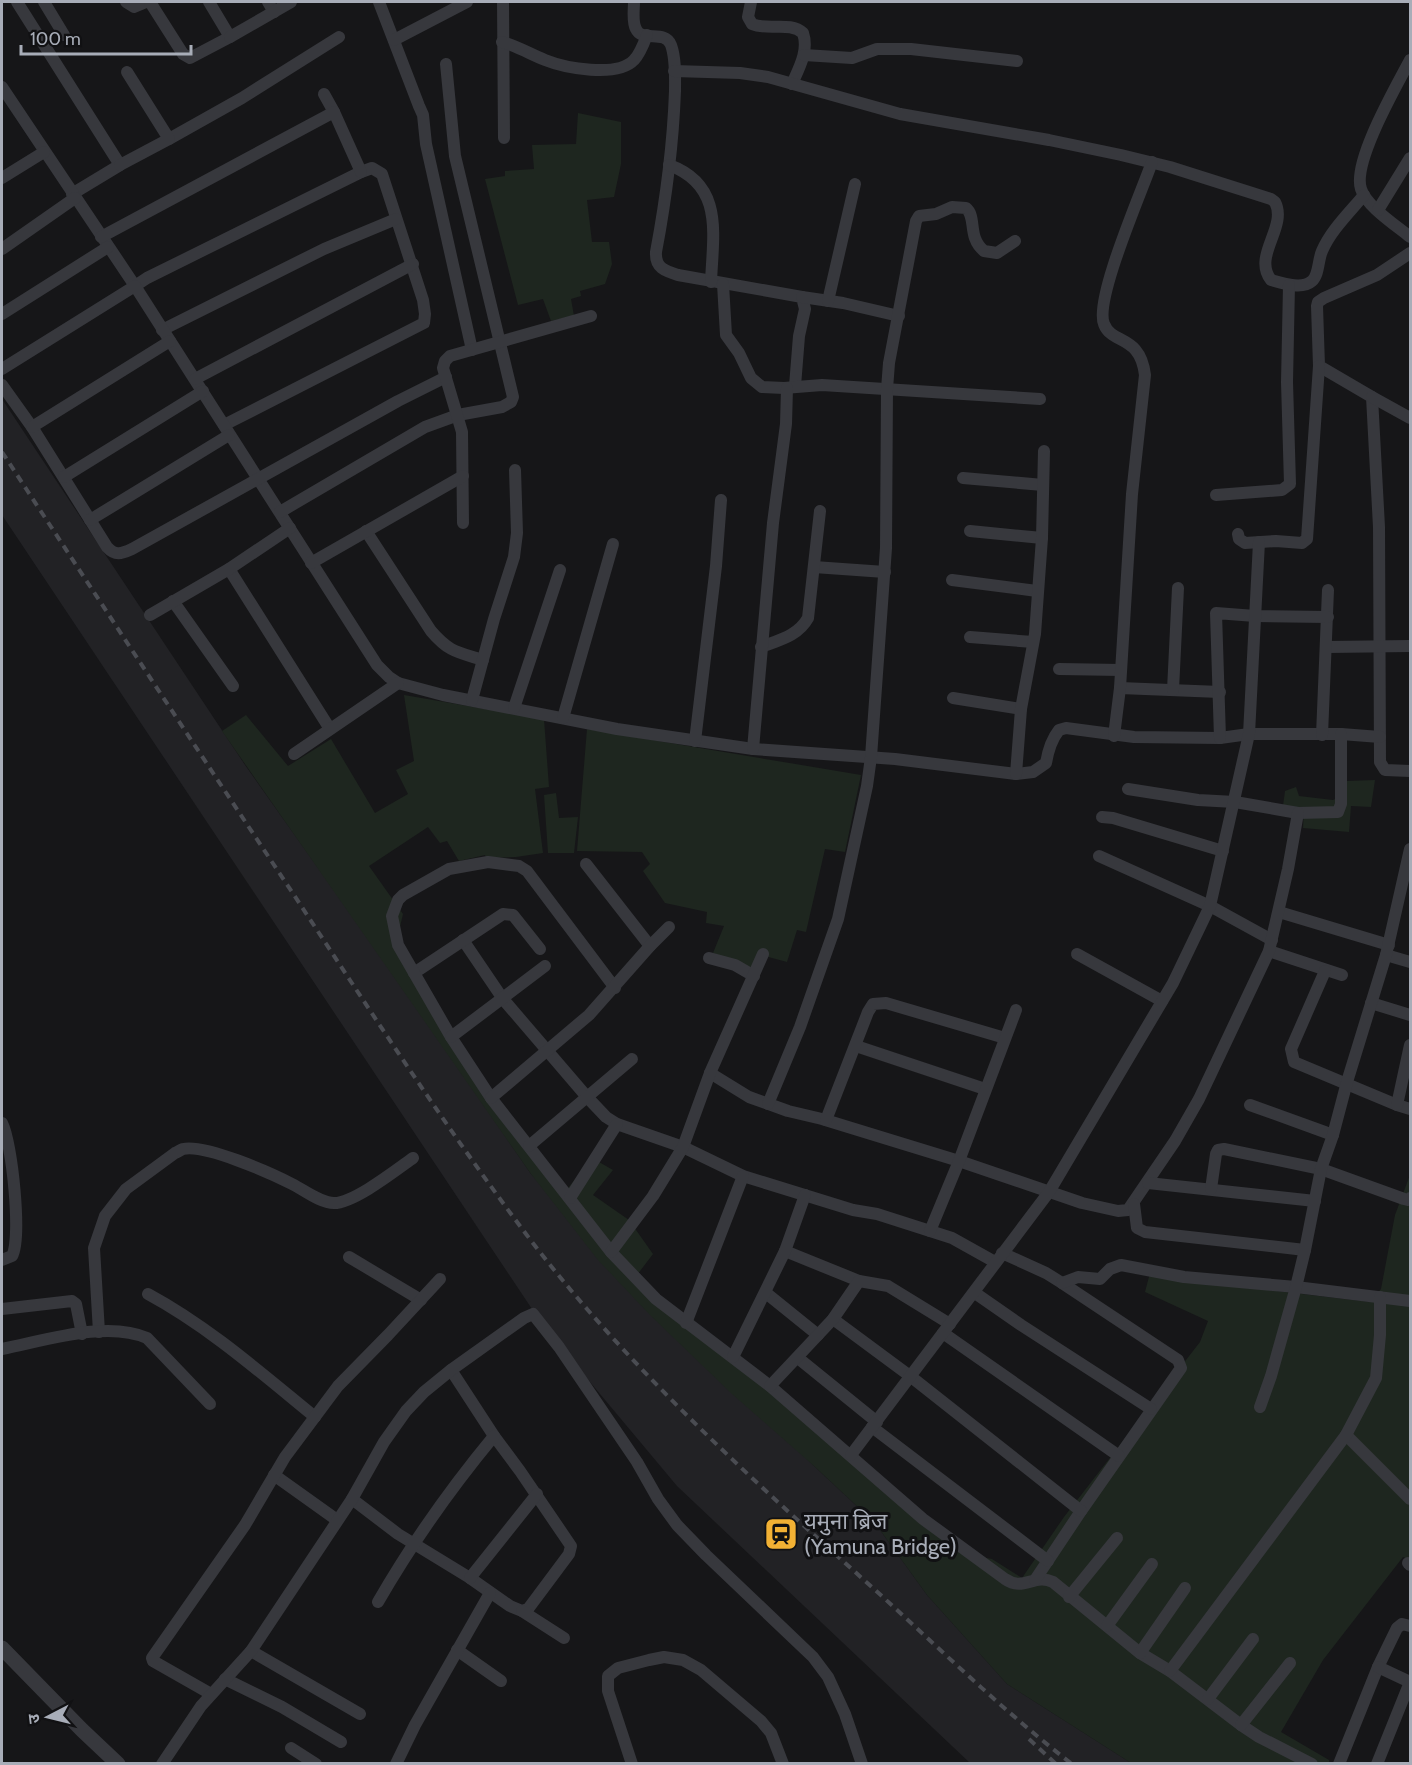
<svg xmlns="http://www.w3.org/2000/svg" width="1412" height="1765" viewBox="0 0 1412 1765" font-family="Cabin,'Noto Sans Devanagari',sans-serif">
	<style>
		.built { fill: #222225 }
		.green { fill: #1e261f }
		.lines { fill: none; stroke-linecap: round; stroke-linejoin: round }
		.minor { stroke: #37383d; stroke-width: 12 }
		.tertiary { stroke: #37383d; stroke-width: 15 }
		.rail { stroke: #4a4c52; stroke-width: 4; stroke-dasharray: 8 6; stroke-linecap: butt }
		.labels { text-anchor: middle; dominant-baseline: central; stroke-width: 6; stroke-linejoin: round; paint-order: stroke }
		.poi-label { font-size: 22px; fill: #a8adb8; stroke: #111113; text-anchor: start }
	</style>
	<rect width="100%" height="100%" fill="#161618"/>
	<path class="built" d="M2 399 245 765 407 993 531 1174 814 1466 875 1523 927 1595 1007 1684 1131 1763H970L677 1486 544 1327 2 515Z"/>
	<g class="green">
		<path d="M578 113 621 122V164L614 197 587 200 592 242H609L612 264 605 284 580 291 581 296 571 299 574 316 551 321 543 299 518 305 485 179 505 176V171L534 169 532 145 576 144Z"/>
		<path d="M404 695 544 719 549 787 535 789 543 853 516 857 486 858 485 855 459 861 447 841 440 843 428 827 369 866 403 914 398 935 404 949 496 1100 568 1188 592 1158 613 1170 593 1195 629 1220 653 1254 637 1275 682 1314 925 1516 981 1557 992 1559 1022 1578 1064 1517 1200 1342 1208 1321 1145 1292 1150 1273 1183 1280 1370 1302 1381 1289 1395 1215 1410 1175V1560L1403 1557 1323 1660 1281 1732 1329 1760V1763H1131L1007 1684 927 1595 875 1523 814 1466 732 1394 650 1315 598 1260 531 1174 222 731 246 715 288 766 331 739 375 813 408 794 396 770 414 761Z"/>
		<path d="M587 729 861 775 845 852 825 849 806 932 797 930 787 962 757 954 752 969 713 953 724 926 706 923 707 912 665 903 643 871 650 864 642 852 577 851Z"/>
		<path d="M1375 780 1371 807 1351 806 1349 832 1303 828 1304 810 1283 806 1285 791 1296 787 1299 796 1333 800 1346 794 1347 781Z"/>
		<path d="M556 793 559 818 578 817 574 853H548L544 795Z"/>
	</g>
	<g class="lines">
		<g class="minor">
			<path d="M17 2 120 165 72 194"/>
			<path d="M44 2 64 35"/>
			<path d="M126 2 134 7 146 2"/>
			<path d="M150 2 183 54 190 58 230 37 209 2"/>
			<path d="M268 2 274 12"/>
			<path d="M379 2 419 106 423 115 426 144 472 350"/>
			<path d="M503 2 504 138"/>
			<path d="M634 2C634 10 632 22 636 29 642 43 665 29 671 45 676 59 675 77 675 91 673 145 666 199 656 252 655 268 665 271 678 275L802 297 805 309 799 336 795 386"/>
			<path d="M751 2 748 17 752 24C768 31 790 21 803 33 809 51 799 68 792 84"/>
			<path d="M230 37 291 2"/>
			<path d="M394 40 467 2"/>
			<path d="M502 42C517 46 530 54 545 60 565 68 617 78 634 60 640 54 644 43 647 35"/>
			<path d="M804 55 852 58 877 49H911L1017 61"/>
			<path d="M1410 60C1397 85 1352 162 1361 189 1366 206 1397 226 1410 237"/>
			<path d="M674 71 740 73 768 77 900 114 1049 140 1121 155 1170 167 1271 199 1275 202C1288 227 1252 256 1271 280 1282 283 1302 290 1312 281 1319 275 1318 260 1322 251 1331 230 1350 212 1364 195"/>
			<path d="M2 87 135 286 147 278 361 172 372 168 382 174 423 300 425 314 424 323 224 425"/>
			<path d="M324 94 334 112"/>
			<path d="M169 139 242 98 339 37"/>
			<path d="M120 165 169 139 127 72"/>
			<path d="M669 165C724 185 713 233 711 282"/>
			<path d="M2 178 44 152"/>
			<path d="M1378 210 1410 158"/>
			<path d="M101 237 334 112 361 172"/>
			<path d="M2 249 75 198"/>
			<path d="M1410 253 1377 275 1324 298 1318 302 1317 306 1319 366 1372 397 1379 527 1380 762 1385 770 1410 771"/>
			<path d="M723 284 726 335 739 353 751 378 762 387 784 388 822 385 1040 399"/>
			<path d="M802 297 843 303 899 316"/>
			<path d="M828 301 855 184"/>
			<path d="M2 314 108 247"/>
			<path d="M162 330 324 249 396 219"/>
			<path d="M2 369 135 286 377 665 389 677 398 683 443 695 617 729 753 749 895 759 1016 774 1033 772 1046 763C1048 751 1051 740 1059 730L1066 728 1134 737 1220 738 1249 734H1341L1380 737"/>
			<path d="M195 379 413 264"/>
			<path d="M2 385 32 427 107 547C115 556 121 554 132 549L398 401 446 377"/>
			<path d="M1372 397 1410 418"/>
			<path d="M32 427 170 341"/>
			<path d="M64 477 203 391"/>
			<path d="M963 478 1043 485"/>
			<path d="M1216 495 1282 490 1290 484 1287 382 1289 285"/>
			<path d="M280 512 425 427 458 415 502 407 511 402 513 397 455 156 446 64"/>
			<path d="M90 520 229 435"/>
			<path d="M463 523 462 432 443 368 445 361 450 356 591 316"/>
			<path d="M366 531 431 631C449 652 457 652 483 660"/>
			<path d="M970 531 1042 538"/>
			<path d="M1238 534 1239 539 1245 543 1276 541 1302 543 1307 539 1319 366"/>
			<path d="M311 563 463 476"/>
			<path d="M814 567 885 572"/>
			<path d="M229 569 330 729"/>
			<path d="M952 580 1037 591"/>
			<path d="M173 601 233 686"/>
			<path d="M150 615 229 569 290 528"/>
			<path d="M970 637 1033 642"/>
			<path d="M761 647C779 640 798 636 808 618L820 511"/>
			<path d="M1327 647 1410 646"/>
			<path d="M1059 669 1121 670"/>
			<path d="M1120 688 1220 692"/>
			<path d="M1173 690 1178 588"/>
			<path d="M953 698 1021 709"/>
			<path d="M472 700 494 619 514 557 517 533 515 470"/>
			<path d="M514 708 560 570"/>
			<path d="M563 718 613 544"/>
			<path d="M1322 735 1328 590"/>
			<path d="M1114 736 1120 688 1132 494 1145 375C1140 334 1112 345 1104 324 1094 300 1142 191 1152 162"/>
			<path d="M1220 738 1216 613 1255 616 1328 617"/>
			<path d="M695 741 716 566 721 500"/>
			<path d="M753 749 773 523 786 424 787 388"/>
			<path d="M294 754 398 683"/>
			<path d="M1016 774 1021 709 1035 634 1042 538 1044 451"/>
			<path d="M1128 789 1198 800 1235 802 1298 813 1338 812 1341 804V734"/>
			<path d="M1102 817 1113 818 1223 851"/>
			<path d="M1099 856 1210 906 1272 940"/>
			<path d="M586 864 650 946"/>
			<path d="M1279 912 1389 945"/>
			<path d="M463 940 503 999 587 1097 606 1117 617 1124 683 1147 743 1176 853 1210 877 1214 952 1238 995 1262"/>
			<path d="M1269 951 1342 975"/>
			<path d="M1077 954 1162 1001"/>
			<path d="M1386 955 1410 962"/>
			<path d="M709 958 735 965 754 976"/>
			<path d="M1325 971 1291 1049 1294 1062 1397 1105 1410 1109"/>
			<path d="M414 973 503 914 513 915 540 949"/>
			<path d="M615 988 527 871 519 866 488 862 449 869 403 895 398 900 392 916 398 945 451 1037 491 1098 611 1252 656 1299 770 1386 923 1519 1005 1579C1024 1592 1034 1573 1053 1582L1140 1653 1170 1671 1241 1725 1259 1737 1312 1764"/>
			<path d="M1371 1003 1410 1015"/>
			<path d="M451 1037 545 966"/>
			<path d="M856 1046 985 1089"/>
			<path d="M710 1073 749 1097 788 1111 822 1119 959 1161 1082 1203 1118 1211 1128 1210 1175 1141 1199 1099 1269 951 1288 869 1298 813"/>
			<path d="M491 1098 589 1015 650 946 669 927"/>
			<path d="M768 1104 800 1027 838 919 867 786 871 757 886 548 887 389 889 363 916 221 919 216 936 214 952 207 966 208C977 217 967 237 984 251L997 253 1015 241"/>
			<path d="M1250 1105 1333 1135"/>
			<path d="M1397 1105 1410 1045"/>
			<path d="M826 1120 868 1012 873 1004 886 1003 1005 1038"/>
			<path d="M2 1123C12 1142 22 1238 12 1256L2 1260"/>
			<path d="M529 1146 632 1059"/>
			<path d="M1148 1183 1315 1201"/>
			<path d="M1211 1189 1216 1154 1218 1150 1224 1149 1321 1169 1404 1199 1408 1200 1410 1198"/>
			<path d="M570 1198 617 1124"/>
			<path d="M1134 1204 1137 1228 1145 1232 1305 1250"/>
			<path d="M930 1231 959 1161 1016 1010"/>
			<path d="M785 1251 859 1281"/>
			<path d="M611 1252 653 1196 683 1147 710 1073 763 954"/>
			<path d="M1002 1253 1046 1273 1062 1283 1178 1360 1181 1368 1081 1511 1035 1580"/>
			<path d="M349 1257 421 1300"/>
			<path d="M1062 1283 1078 1277 1100 1279 1110 1269 1121 1265 1184 1277 1296 1287 1410 1301"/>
			<path d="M766 1293 818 1335"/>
			<path d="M975 1293 1021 1325 1151 1409"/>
			<path d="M148 1294C209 1327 261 1373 315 1417"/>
			<path d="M2 1309 72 1301 76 1304 82 1334"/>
			<path d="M833 1319 910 1376 1081 1511"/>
			<path d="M686 1323 743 1176"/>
			<path d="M99 1332 94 1248 105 1216 126 1189 175 1153C178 1152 180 1150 183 1149 205 1144 271 1173 292 1184 304 1190 320 1203 334 1203 354 1203 396 1170 413 1158"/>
			<path d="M943 1333 1119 1456"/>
			<path d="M2 1349C44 1341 107 1320 147 1338L210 1404"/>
			<path d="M733 1357 785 1251 805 1195"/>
			<path d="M798 1358 877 1422"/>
			<path d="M770 1386 833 1319 859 1281 888 1286 950 1324"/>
			<path d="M1260 1407 1271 1376 1296 1287 1305 1250 1321 1169 1333 1135 1347 1082 1386 955 1410 849"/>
			<path d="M872 1427 1048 1561"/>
			<path d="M1346 1435 1410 1499"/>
			<path d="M851 1455 1049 1192 1173 983 1210 906 1249 734 1259 542"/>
			<path d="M274 1475 337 1520"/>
			<path d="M352 1499 398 1534 470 1578 510 1606 522 1611 528 1609 569 1554 571 1546 520 1471 494 1436 451 1370"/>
			<path d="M1408 1563 1410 1565"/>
			<path d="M470 1578 537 1494"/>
			<path d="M1069 1597 1117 1538"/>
			<path d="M378 1602C412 1543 451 1488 494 1436"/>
			<path d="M522 1611 564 1638"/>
			<path d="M1107 1626 1152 1564"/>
			<path d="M457 1650 501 1681"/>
			<path d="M251 1651 360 1714"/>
			<path d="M1140 1653 1185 1588"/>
			<path d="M1170 1671 1346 1435 1376 1378 1380 1335V1297"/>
			<path d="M225 1679 282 1707 341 1742"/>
			<path d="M211 1694 153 1661 152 1658 245 1525 285 1457 338 1386 388 1335 440 1279"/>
			<path d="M1208 1699 1253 1639"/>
			<path d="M1241 1725 1290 1663"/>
			<path d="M291 1748 316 1764"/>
			<path d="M162 1764 201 1706 251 1651 352 1499 384 1442 406 1411 424 1392 451 1370 524 1318 533 1314 559 1347 637 1462 658 1499 677 1525 706 1555 813 1657 828 1677 845 1714 862 1764"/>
			<path d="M396 1764 415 1725 490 1593"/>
			<path d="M632 1764 608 1691V1676L618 1668 649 1660 664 1657 683 1660 701 1670 761 1721 771 1733 783 1764"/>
			<path d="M1339 1764 1378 1667 1397 1628 1402 1624 1410 1626"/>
			<path d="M1377 1764 1410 1682 1378 1667"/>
		</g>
		<path class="tertiary" d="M2 1648 82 1730 118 1764"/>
		<g class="rail">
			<path d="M2 452C99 600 196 748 294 895 369 1009 444 1125 526 1234 626 1366 750 1478 873 1588 938 1647 1002 1710 1072 1764"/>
			<path d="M1029 1739 1056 1764"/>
		</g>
	</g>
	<defs>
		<g id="station-square" transform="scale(1.725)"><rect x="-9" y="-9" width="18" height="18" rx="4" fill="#f2b134" stroke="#111113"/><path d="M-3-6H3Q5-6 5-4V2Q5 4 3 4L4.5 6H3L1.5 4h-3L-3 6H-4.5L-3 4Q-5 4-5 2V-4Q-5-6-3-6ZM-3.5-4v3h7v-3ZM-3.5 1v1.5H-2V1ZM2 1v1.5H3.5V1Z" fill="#111"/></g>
	</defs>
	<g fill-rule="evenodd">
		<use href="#station-square" x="781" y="1534"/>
	</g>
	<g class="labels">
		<g class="poi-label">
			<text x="804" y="1521">यमुना ब्रिज<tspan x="804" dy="25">(Yamuna Bridge)</tspan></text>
		</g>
	</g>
	<rect width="1412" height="1765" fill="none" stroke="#a8adb8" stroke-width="6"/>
	<g transform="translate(48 1717) rotate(263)" stroke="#111113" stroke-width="4.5" paint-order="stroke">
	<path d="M0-4.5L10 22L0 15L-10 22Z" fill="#a8adb8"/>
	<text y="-9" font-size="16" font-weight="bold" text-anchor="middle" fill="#a8adb8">उ</text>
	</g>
	<path d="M21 45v9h170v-9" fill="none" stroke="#a8adb8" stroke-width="3"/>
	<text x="30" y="45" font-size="18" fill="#a8adb8" stroke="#111113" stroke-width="4.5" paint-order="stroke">100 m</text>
</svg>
